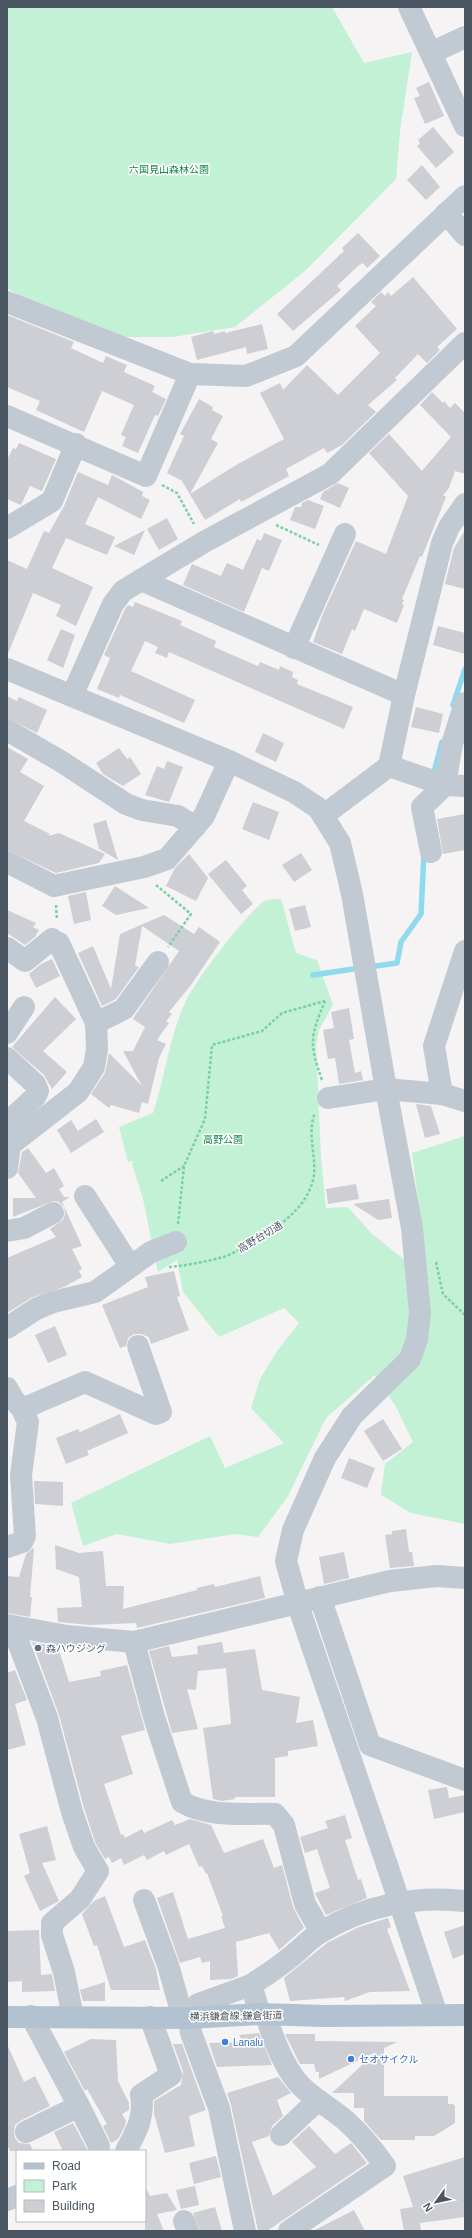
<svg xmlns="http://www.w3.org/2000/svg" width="472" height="2238" viewBox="0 0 472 2238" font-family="Helvetica,'Noto Sans JP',sans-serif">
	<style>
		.green { fill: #c3f1d5 }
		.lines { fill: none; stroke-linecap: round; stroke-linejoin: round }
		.stream { stroke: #90daee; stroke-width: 5.5 }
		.building { fill: #cdcfd5 }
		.path { stroke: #7ad0a6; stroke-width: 2.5; stroke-dasharray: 3 2; stroke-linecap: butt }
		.minor { stroke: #c1cad2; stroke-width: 22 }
		.major { stroke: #b3c2d1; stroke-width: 22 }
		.minor-bridge { stroke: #c1cad2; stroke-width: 22 }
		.service-dot { fill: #5c6f8a; stroke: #fff; stroke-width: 1.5 }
		.shop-dot { fill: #3f7fe0; stroke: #fff; stroke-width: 1.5 }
		.labels { text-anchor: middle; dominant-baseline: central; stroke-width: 3; stroke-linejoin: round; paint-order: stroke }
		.park-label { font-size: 10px; fill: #17864f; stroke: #fff }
		.street-label { font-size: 10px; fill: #4a5661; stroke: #fff }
		.service-label { font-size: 10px; fill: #4e5e75; stroke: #fff; text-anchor: start }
		.shop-label { font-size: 10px; fill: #366cbe; stroke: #fff; text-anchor: start }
	</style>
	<rect width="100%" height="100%" fill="#f5f3f3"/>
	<g class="green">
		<path d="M7 7H332L364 63 412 52 400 131 396 179 305 271 235 327 172 337H116L55 317 7 288Z"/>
		<path d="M281 899 296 953 317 960 333 1005 319 1030 316 1046 321 1158 326 1208 348 1207 372 1234 406 1261 425 1254 412 1153 465 1136V1524L411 1513 381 1495 385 1464 413 1442 396 1407 375 1375 326 1418 288 1496 258 1537 236 1534 170 1544 117 1534 83 1546 71 1503 210 1436 225 1468 284 1443 251 1408 260 1379 277 1351 299 1323 284 1308 219 1337 183 1292 177 1260 158 1272 143 1199 132 1164 134 1161 128 1162 119 1127 153 1113C165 1077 169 1038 185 1003 194 982 246 915 263 902 268 899 276 899 281 899Z"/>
	</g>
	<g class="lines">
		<g class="stream">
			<path d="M453 705 465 669"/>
			<path d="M433 776 442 742"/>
			<path d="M369 967 397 963 401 942 421 914 424 853"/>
			<path d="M313 975 360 968"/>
		</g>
	</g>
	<g class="building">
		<path d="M429 82 444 116 425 124 414 98 420 96 416 88Z"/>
		<path d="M433 127 454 152 436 168 417 146 420 143 418 140Z"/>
		<path d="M422 165 440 187 426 200 407 180Z"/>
		<path d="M358 233 380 256 367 268 363 263 358 266 337 286 341 290 293 331 277 314 344 251 342 248Z"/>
		<path d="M413 277 457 329 437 347 440 350 427 363 418 354 395 378 397 380 368 405 376 412 342 445 327 453 324 448 286 469 289 476 241 502 240 499 205 520 182 481 167 473 184 436 180 434 199 399 213 407 212 410 223 416 211 439 218 443 190 494 236 465 284 439 260 393 280 383 283 390 307 365 338 395 380 353 355 326 376 306 371 302 381 292 385 296 388 292 391 296Z"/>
		<path d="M7 315 74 342 71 348 103 363 106 356 127 365 124 372 155 386 152 392 166 399 158 416 155 415 138 453 122 446 126 437 121 435 134 405 102 391 84 432 36 410 40 401 7 387Z"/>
		<path d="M262 324 268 349 247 354 246 347 197 360 191 337 213 331 214 334 225 331V333Z"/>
		<path d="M432 392 443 403 444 401 450 408 455 403 465 413V474L455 471 449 488 443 495 446 497 422 557 420 556 402 599 404 600 402 604 404 605 397 623 364 609 355 631 352 629 342 654 313 642 322 616 356 541 386 554 408 496 369 453 389 434 422 471 451 437 420 405Z"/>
		<path d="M19 443 56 459 42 491 30 486 21 505 7 499V460L13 448 16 449Z"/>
		<path d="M78 472 108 485 112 475 143 492 142 496 150 500 141 519 98 497 85 524 115 537 107 555 66 538 52 568 93 587 76 626 56 616 61 605 33 593 7 656V560L27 569 44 531 49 533 64 506Z"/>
		<path d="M338 483 349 488 340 508 320 499 323 492Z"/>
		<path d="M308 500 324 506 315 529 290 520 295 507H301L302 503Z"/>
		<path d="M167 518 178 539 159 550 147 529Z"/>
		<path d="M145 530 134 555 114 546Z"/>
		<path d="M465 530V589L445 584 454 548Z"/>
		<path d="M264 533 282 540 269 571 262 568 244 612 183 585 192 564 221 576 227 563 243 570 257 539 261 541Z"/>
		<path d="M135 602 182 621 180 625 216 641 214 647 258 666 260 662 279 670 280 666 293 672 292 677 298 680 297 684 353 707 344 729 169 652 167 658 155 653 158 647 145 641 131 671 195 700 184 723 120 695 119 698 97 689 110 658 104 655 125 609 128 605 133 607Z"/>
		<path d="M438 626 465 633V654L433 645Z"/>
		<path d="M61 629 75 635 63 668 47 660Z"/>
		<path d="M7 696 17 701 19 697 47 710 37 733 7 718Z"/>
		<path d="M416 707 443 714 439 733 411 727Z"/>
		<path d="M263 733 284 743 276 762 255 752Z"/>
		<path d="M7 747 28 759 20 772 44 786 24 821 50 834 48 836 59 833 105 854 99 863 56 873 7 850Z"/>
		<path d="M119 748 127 759 130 757 141 774 123 786 103 774 96 763Z"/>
		<path d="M167 761 183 767 169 802 145 795 157 766 164 769Z"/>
		<path d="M253 802 279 812 269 840 242 829Z"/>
		<path d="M465 814V850L443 854 437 819Z"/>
		<path d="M106 820 118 860 99 849 93 824Z"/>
		<path d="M301 853 312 870 294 882 282 865Z"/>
		<path d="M189 854 208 878 196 901 166 886 175 868Z"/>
		<path d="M226 860 247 886 242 890 253 904 241 914 208 874Z"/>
		<path d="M115 886 149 908 116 915 102 906Z"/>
		<path d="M86 892 91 920 74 924 68 896Z"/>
		<path d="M305 905 311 927 295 931 289 909Z"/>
		<path d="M7 910 36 923 33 927 39 930 35 937 25 945 7 933Z"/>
		<path d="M164 915 194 934 199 927 220 942 191 985 169 1012 172 1014 166 1021 169 1023 157 1040 166 1044 159 1058 148 1104 142 1102 139 1113 111 1105 109 1108 91 1094 105 1073 109 1053 142 1086 123 1051H133L145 1027 133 1019 134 1017 179 951 142 926 135 966 139 967 116 999 102 1006 78 953 93 946 111 989 120 934Z"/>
		<path d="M52 959 60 976 36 988 29 974 41 964Z"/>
		<path d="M55 997 76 1019 43 1051 67 1072 52 1089 44 1075 12 1047Z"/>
		<path d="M349 1008 354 1039 349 1040 355 1073 361 1071 363 1080 339 1084 335 1058 328 1059 323 1030 334 1028 331 1012Z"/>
		<path d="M416 1104 431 1106 440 1134 425 1138Z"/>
		<path d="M96 1119 104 1132 71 1153 57 1130 71 1120 78 1131Z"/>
		<path d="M28 1148 46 1173 54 1168 64 1186 59 1189 64 1197H70L62 1202 82 1246 72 1249 82 1269 79 1271 82 1277 64 1287 31 1298 7 1313V1258L56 1237 50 1229 63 1220 65 1214 64 1207 59 1202 53 1201 13 1217V1198H36L18 1173 22 1152Z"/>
		<path d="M356 1184 359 1199 328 1204 326 1189Z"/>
		<path d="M389 1199 392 1218 378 1220 353 1204Z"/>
		<path d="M174 1271 180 1296 177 1297 189 1330 151 1344 149 1337 141 1334H134L128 1338 126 1346 120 1348 102 1305 148 1287 145 1277Z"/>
		<path d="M55 1326 67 1355 48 1363 35 1335Z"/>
		<path d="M120 1414 128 1433 87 1451 89 1455 66 1464 56 1438 78 1429 80 1432Z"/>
		<path d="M383 1419 402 1449 383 1461 364 1431Z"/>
		<path d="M349 1458 375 1468 367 1488 341 1478Z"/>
		<path d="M34 1481 63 1482V1506L35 1504Z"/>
		<path d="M406 1529 409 1552H412L414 1566 390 1568 385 1535 392 1534V1531Z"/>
		<path d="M55 1545 79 1553 103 1551 106 1586H124L123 1609 197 1590V1588L214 1584 215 1587 260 1576 265 1598 137 1628 136 1623 90 1625 58 1622 57 1608 82 1607 79 1577 56 1569Z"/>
		<path d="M33 1548 34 1549 30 1597H32L30 1617 7 1613V1576L19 1577 26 1554Z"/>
		<path d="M344 1552 349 1578 324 1584 319 1557Z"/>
		<path d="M32 1642 58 1647 69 1682 101 1676 100 1671 127 1665 145 1730 121 1736 133 1774 104 1784 121 1835 123 1834 125 1838 142 1829 144 1833 172 1820 175 1825 190 1819 211 1825 224 1853 263 1839 274 1868 282 1865 293 1907 304 1928 279 1950 269 1933 236 1942 238 1976 231 1979 210 1980V1961L202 1963 200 1957 180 1963 157 1898 173 1892 188 1939 225 1928 221 1916H223L207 1873 206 1874 202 1866 199 1867 189 1844 166 1855 164 1851 147 1860 144 1855 124 1865 121 1858 112 1863 109 1857 105 1859 95 1842 84 1808 59 1715Z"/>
		<path d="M222 1642 224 1653 255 1649 262 1690 300 1697 296 1723 313 1720 318 1746 288 1751V1756L275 1758V1797H235V1799L222 1801 213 1799 203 1728 231 1724 226 1668 198 1671 196 1690 187 1689 198 1729 172 1733 149 1651 169 1646 172 1657 198 1654 197 1646Z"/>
		<path d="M15 1670 27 1700 15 1704 26 1745 7 1750V1673Z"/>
		<path d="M447 1787 449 1798 465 1795V1812L434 1819 428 1790Z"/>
		<path d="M345 1815 352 1838 345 1840 358 1880 361 1879 367 1898 326 1915 315 1893 330 1888 317 1849 305 1853 300 1837 328 1828 325 1821Z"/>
		<path d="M47 1826 56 1860 42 1863 59 1901 40 1911 24 1876 30 1873 19 1834Z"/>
		<path d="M105 1896 124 1947 145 1940 156 1969 160 1990H111L97 1945 94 1946 82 1914 94 1901Z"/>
		<path d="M388 1918 391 1927 387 1929 410 1991 370 1992 345 2001 344 1997 290 2001 284 1978 327 1943 359 1927Z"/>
		<path d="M465 1925V1954L453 1959 444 1932Z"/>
		<path d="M39 1930 41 1975 52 1974 55 1991 22 1992V1981L7 1982V1931Z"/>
		<path d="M105 1982V2001H83L80 1990Z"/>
		<path d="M259 2033 272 2065 217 2067 209 2043 243 2042 239 2035Z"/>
		<path d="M285 2034H315V2041L397 2042 384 2048V2096H448V2104H453L455 2106V2123L434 2136H415V2140H381L364 2121V2108H354V2093H332L376 2052 319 2079V2072H316L314 2064H300Z"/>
		<path d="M91 2039 116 2040 118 2081 129 2103V2110L122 2114 126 2121 125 2126 118 2139 111 2143 103 2126 107 2124 87 2089 85 2091 64 2052Z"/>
		<path d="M7 2044 24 2082 35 2076 50 2106 20 2121 15 2125 14 2132 15 2138 19 2143 30 2144 33 2151H10L7 2144Z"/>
		<path d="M173 2044H182L206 2110 189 2116 195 2146 165 2153 154 2114V2101L181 2085 183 2071Z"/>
		<path d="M278 2077 291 2093 277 2100 283 2116 272 2126 269 2136 252 2142 273 2196 316 2167 292 2142 309 2126 335 2154 351 2143 367 2163 267 2231H258L231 2105 227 2093Z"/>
		<path d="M73 2123 88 2151H58L62 2149 54 2132Z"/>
		<path d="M216 2156 221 2177 194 2184 189 2163Z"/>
		<path d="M465 2157V2217L420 2223 421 2231H404L400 2209 413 2207 403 2176Z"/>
		<path d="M145 2186 150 2196 167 2193 177 2210 157 2214 164 2231H145Z"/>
		<path d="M195 2186 199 2205 181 2209 176 2190Z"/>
		<path d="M215 2207 222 2231H200L193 2213Z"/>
		<path d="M354 2210 365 2231H313Z"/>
	</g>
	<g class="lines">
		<g class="path">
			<path d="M162 485 177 493 194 524"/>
			<path d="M276 525 319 545"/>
			<path d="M156 885 191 914 168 947"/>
			<path d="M56 905 57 920"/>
			<path d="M322 1080C309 1043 310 1037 325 1001"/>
			<path d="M161 1181 184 1166"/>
			<path d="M178 1224 184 1166 205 1119 212 1045 262 1031 282 1013 325 1001"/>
			<path d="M436 1262 443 1294 465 1315"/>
			<path d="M169 1267C184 1266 209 1261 223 1257 233 1254 242 1248 250 1243 276 1228 305 1211 313 1180 318 1161 306 1133 315 1113"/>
		</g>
		<g class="minor">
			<path d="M409 7 465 126"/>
			<path d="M431 53 465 37"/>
			<path d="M446 213 465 235"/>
			<path d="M7 302 190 374 246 376 296 356 465 196"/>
			<path d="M7 416 146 476 190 374"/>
			<path d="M7 528 52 501 76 444"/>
			<path d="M141 580 404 695"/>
			<path d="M294 648 345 534"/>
			<path d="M7 669 229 761 294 792 318 808 340 843 352 894 386 1089 412 1228 420 1313 417 1339 410 1359 352 1416 325 1458"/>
			<path d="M72 696 113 604 123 591 141 580 204 542 330 474 465 343"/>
			<path d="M7 730 62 762 126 804 142 810 178 816 195 827"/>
			<path d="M389 766 445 785 465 786"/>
			<path d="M324 815 389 766 404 695 442 543 449 527 465 504"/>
			<path d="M431 852 422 807 445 785 452 744 465 703"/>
			<path d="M7 862 54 886 144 867 167 859 204 816 229 761"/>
			<path d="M7 948 25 961 52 939 55 944 59 943 96 1023 97 1049 94 1067 78 1092 10 1145 7 1168"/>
			<path d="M96 1023 124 1009 158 962"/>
			<path d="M7 1033 24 1007"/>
			<path d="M7 1058 35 1084 38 1091 35 1097 7 1123"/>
			<path d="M442 1094 434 1046 465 951"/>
			<path d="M328 1098 386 1089 442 1094 465 1101"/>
			<path d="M85 1196 130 1266"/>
			<path d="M7 1231 24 1228 53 1213"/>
			<path d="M7 1328 36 1309 53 1302 95 1292 151 1252 176 1242"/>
			<path d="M7 1388 14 1400 22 1409 28 1422 21 1475 25 1536 22 1542 7 1547"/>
			<path d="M22 1409 85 1382 156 1414 161 1412 138 1346"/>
			<path d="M320 1597 370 1745 465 1780"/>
			<path d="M7 1625 67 1636 134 1642 390 1581 437 1576 465 1578"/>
			<path d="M12 1626 47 1718 72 1812 84 1847 98 1871 80 1899 52 1923V1935L64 1972 73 2017"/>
			<path d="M134 1642 154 1717 182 1802C209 1818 245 1813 275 1814L284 1825 305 1904 321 1932"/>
			<path d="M387 1865 437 2015"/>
			<path d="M144 1900 168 1965 183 2018"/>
			<path d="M260 2014 251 1985C263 1977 276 1969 288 1959 299 1951 309 1939 321 1932 364 1906 415 1895 465 1901"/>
			<path d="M266 2015C273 2039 283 2067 301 2086 314 2099 331 2108 345 2120 361 2134 373 2149 385 2166L289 2231"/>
			<path d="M79 2106 99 2146"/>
			<path d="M26 2132 79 2106 31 2016"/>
			<path d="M281 2135 318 2100"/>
			<path d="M126 2151C136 2132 145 2117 141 2095L171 2075 150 2017"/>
			<path d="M7 2200 17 2196"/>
			<path d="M184 2221 188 2231"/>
			<path d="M245 2231 219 2108 191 2033 189 2018 198 2004 251 1985"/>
		</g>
		<path class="major" d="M7 2017 189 2018 260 2014 325 2016 465 2015"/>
		<path class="minor-bridge" d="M325 1458 293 1530 286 1561 300 1611 387 1865"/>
	</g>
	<circle class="service-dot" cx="38" cy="1648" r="4"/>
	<g class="shop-dot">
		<circle cx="225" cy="2042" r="4"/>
		<circle cx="351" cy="2059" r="4"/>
	</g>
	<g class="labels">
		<g class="park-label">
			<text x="169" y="169">六国見山森林公園</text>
			<text x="223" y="1139">高野公園</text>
		</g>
		<g class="street-label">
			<text transform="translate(260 1237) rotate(-31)">高野台切通</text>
			<text transform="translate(236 2016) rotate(-1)">横浜鎌倉線;鎌倉街道</text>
		</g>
		<g class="service-label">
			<text x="46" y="1648">森ハウジング</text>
		</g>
		<g class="shop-label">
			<text x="233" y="2042">Lanalu</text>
			<text x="359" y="2059">セオサイクル</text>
		</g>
	</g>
	<rect width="472" height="2238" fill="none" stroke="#4a5661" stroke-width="16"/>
	<rect x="16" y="2150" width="130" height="72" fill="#ffffff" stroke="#b7bbc0"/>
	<rect x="24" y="2163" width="20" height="6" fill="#b3c2d1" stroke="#b7bbc0"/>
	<text x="52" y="2170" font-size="12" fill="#4a5661">Road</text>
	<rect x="24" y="2180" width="20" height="12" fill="#c3f1d5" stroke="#b7bbc0"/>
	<text x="52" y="2190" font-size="12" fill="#4a5661">Park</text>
	<rect x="24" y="2200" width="20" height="12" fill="#cdcfd5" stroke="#b7bbc0"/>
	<text x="52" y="2210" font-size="12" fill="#4a5661">Building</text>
	<g transform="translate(436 2202) rotate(237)" stroke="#ffffff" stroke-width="3" paint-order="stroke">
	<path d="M0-3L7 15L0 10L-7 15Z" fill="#4a5661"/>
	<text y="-6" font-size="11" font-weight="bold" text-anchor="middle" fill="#4a5661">N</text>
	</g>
</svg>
